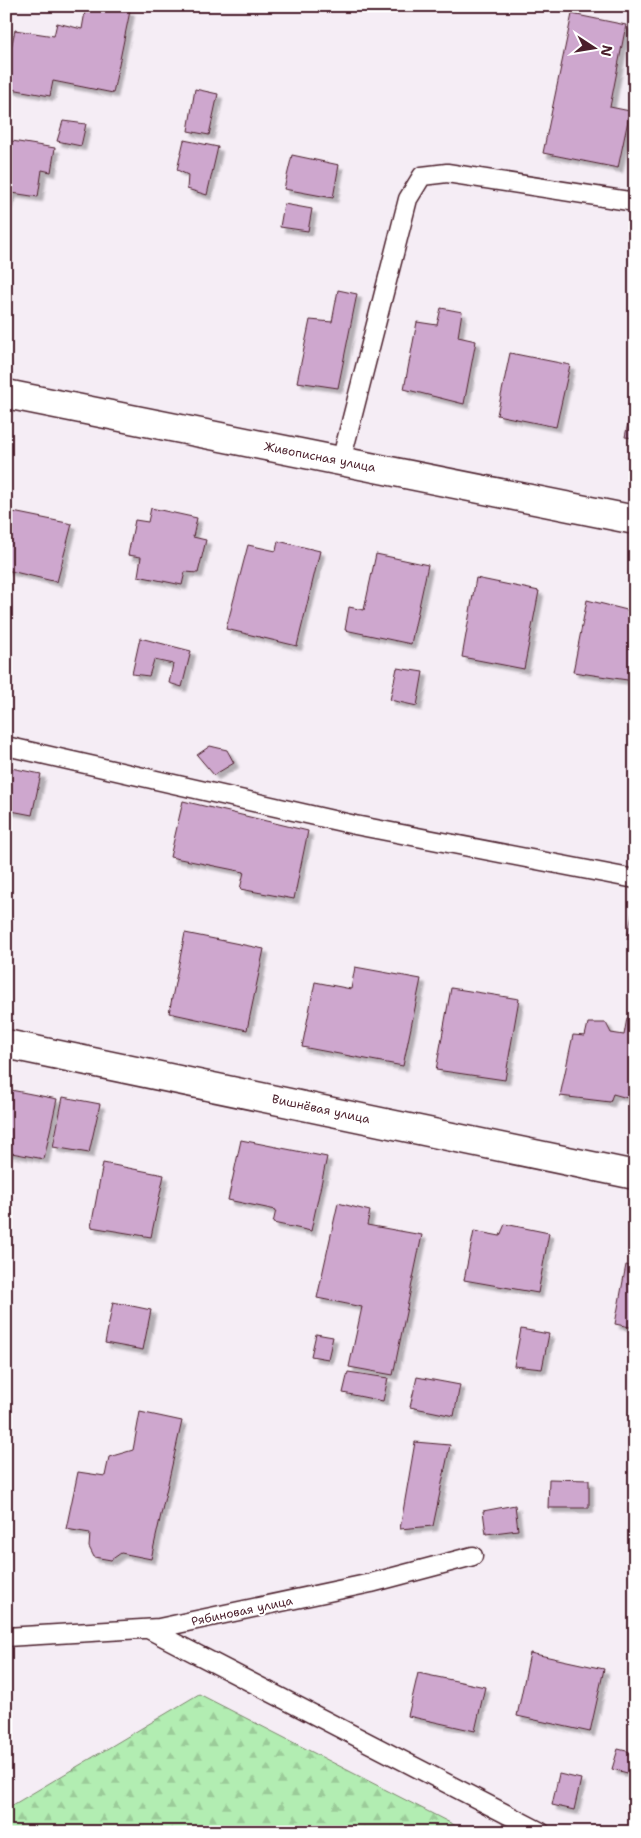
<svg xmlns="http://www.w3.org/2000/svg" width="641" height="1838" viewBox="0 0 641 1838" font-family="'Shantell Sans',sans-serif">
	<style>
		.forest { fill: url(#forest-firs); stroke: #7e866e }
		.building { fill: #cea7ce; stroke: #4a1f2b; filter: url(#shadow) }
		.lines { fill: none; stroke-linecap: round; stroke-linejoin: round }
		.lane-casing { stroke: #4a1f2b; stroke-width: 21 }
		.street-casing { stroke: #4a1f2b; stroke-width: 31 }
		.lane { stroke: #fff; stroke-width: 18 }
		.street { stroke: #fff; stroke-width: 28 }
		.labels { text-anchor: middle; stroke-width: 4; stroke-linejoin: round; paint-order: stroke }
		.street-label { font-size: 12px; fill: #4a1f2b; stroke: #fff }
	</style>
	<defs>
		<pattern id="forest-firs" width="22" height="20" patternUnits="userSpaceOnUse" patternTransform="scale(1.25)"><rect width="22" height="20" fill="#b2edb2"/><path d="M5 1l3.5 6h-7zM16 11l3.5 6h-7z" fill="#9bcb99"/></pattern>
		<filter id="shadow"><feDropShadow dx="4.5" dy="4.5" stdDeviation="1" flood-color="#0004"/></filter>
	</defs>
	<rect width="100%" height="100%" fill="#f5edf5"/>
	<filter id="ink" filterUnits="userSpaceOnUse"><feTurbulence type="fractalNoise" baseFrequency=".02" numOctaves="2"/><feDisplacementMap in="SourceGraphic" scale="10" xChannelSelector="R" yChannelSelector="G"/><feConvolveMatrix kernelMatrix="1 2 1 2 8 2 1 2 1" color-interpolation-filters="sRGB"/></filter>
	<g filter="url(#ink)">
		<!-- forest -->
		<path class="forest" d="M199,1694L468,1832H6V1809Z"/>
		<!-- building -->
		<path class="building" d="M86,6H106L130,11L113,93L53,81L50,96L6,88V71L15,30L54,36L57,23L82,29Z
			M572,14L626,25L610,107L630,111L618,168L543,153Z
			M195,89L218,94L209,135L188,131Z
			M63,121L86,124L81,146L57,141Z
			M6,140L55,148L51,172L42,170L38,197L12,193L6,206Z
			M184,140L218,147L207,195L187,189L188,175L177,170Z
			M292,155L339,165L333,198L284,189Z
			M284,204L312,209L308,231L280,227Z
			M338,290L357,294L338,388L297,382L310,320L332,322Z
			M441,308L462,312L458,337L476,341L464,404L404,389L417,322L437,325Z
			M510,353L570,365L556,427L497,415Z
			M635,391V438L625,437Z
			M151,508L197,518L193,537L206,540L198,573L185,572L182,585L138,576L141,557L128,555L135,520L148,522Z
			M13,512L72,524L57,582L6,570V539Z
			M278,541L320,551L297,646L226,629L248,545L276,551Z
			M376,554L428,565L411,644L345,630L349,607L364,610Z
			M476,578L539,591L524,669L462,657Z
			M587,600L635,612L634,681L573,672Z
			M140,638L191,651L182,687L169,683L173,664L154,660L149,676L132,674Z
			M397,668L423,672L417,706L390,700Z
			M210,746L227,750L234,763L214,775L197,755Z
			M11,768L41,774L32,815L6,810V790Z
			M183,801L308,831L294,899L240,889L244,872L170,857Z
			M634,905H635V940L627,939Z
			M185,933L264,949L247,1030L169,1013Z
			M355,967L421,979L403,1066L302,1047L315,982L351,989Z
			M451,988L519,999L505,1080L436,1070Z
			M627,1018L635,1019V1081L631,1099L613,1094L610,1102L560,1096L573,1035L585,1036L588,1023H606L611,1033L624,1035Z
			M11,1090L57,1099L44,1159L6,1152V1112Z
			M63,1097L100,1104L89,1153L53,1147Z
			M241,1140L327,1157L311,1231L273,1223L276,1210L228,1200Z
			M103,1163L164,1175L151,1237L91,1227Z
			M338,1203L370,1211L367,1225L422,1235L393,1375L349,1367L362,1307L317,1298Z
			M505,1224L549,1233L538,1293L464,1280L474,1231L500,1236Z
			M626,1265L635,1267V1328L615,1324Z
			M113,1302L151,1310L143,1350L105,1343Z
			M521,1329L549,1334L542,1369L514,1366Z
			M316,1334L333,1337L328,1359L311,1356Z
			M348,1372L388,1378L383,1401L343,1393Z
			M417,1377L460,1385L454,1416L410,1407Z
			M140,1412L182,1421L151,1559L121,1553L111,1560L94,1557L89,1547L90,1533L66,1529L78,1472L105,1476L109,1457L133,1450Z
			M635,1427V1452L630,1451Z
			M415,1442L450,1445L433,1526L400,1529Z
			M549,1479L589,1480V1508H548Z
			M515,1505L518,1530L486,1534L483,1511Z
			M530,1653L604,1669L590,1732L517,1716Z
			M418,1673L485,1687L475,1731L408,1716Z
			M618,1749L635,1753V1775L612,1769Z
			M559,1774L581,1779L574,1810L552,1805Z"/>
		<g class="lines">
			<defs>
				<path id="lane" d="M341,461L408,199L422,176L447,173L635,202
					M6,746L355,825L635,879
					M148,1629L541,1832
					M6,1637L159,1628L371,1583L473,1556"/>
				<path id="street" d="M6,394L635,520
					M6,1044L635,1175"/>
			</defs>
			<!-- lane casing -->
			<use href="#lane" class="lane-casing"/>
			<!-- street casing -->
			<use href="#street" class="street-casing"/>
			<!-- lane -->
			<use href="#lane" class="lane"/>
			<!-- street -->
			<use href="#street" class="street"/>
		</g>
	</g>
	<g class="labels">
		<!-- street labels -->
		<g class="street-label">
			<text transform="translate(320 457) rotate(11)" y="4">Живописная улица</text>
			<text transform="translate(321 1109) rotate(12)" y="4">Вишнёвая улица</text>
			<text transform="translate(242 1611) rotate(-12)" y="4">Рябиновая улица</text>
		</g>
	</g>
	<!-- margin -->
	<rect width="641" height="1838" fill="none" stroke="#fff" stroke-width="25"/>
	<rect x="12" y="12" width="616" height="1813" fill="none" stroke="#4a1f2b" stroke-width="2" filter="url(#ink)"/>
	<!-- north arrow -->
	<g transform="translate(594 48) rotate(102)" stroke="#ffffff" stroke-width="4" paint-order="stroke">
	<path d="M0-4L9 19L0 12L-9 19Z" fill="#4a1f2b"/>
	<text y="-8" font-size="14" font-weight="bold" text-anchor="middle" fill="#4a1f2b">N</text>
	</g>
</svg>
